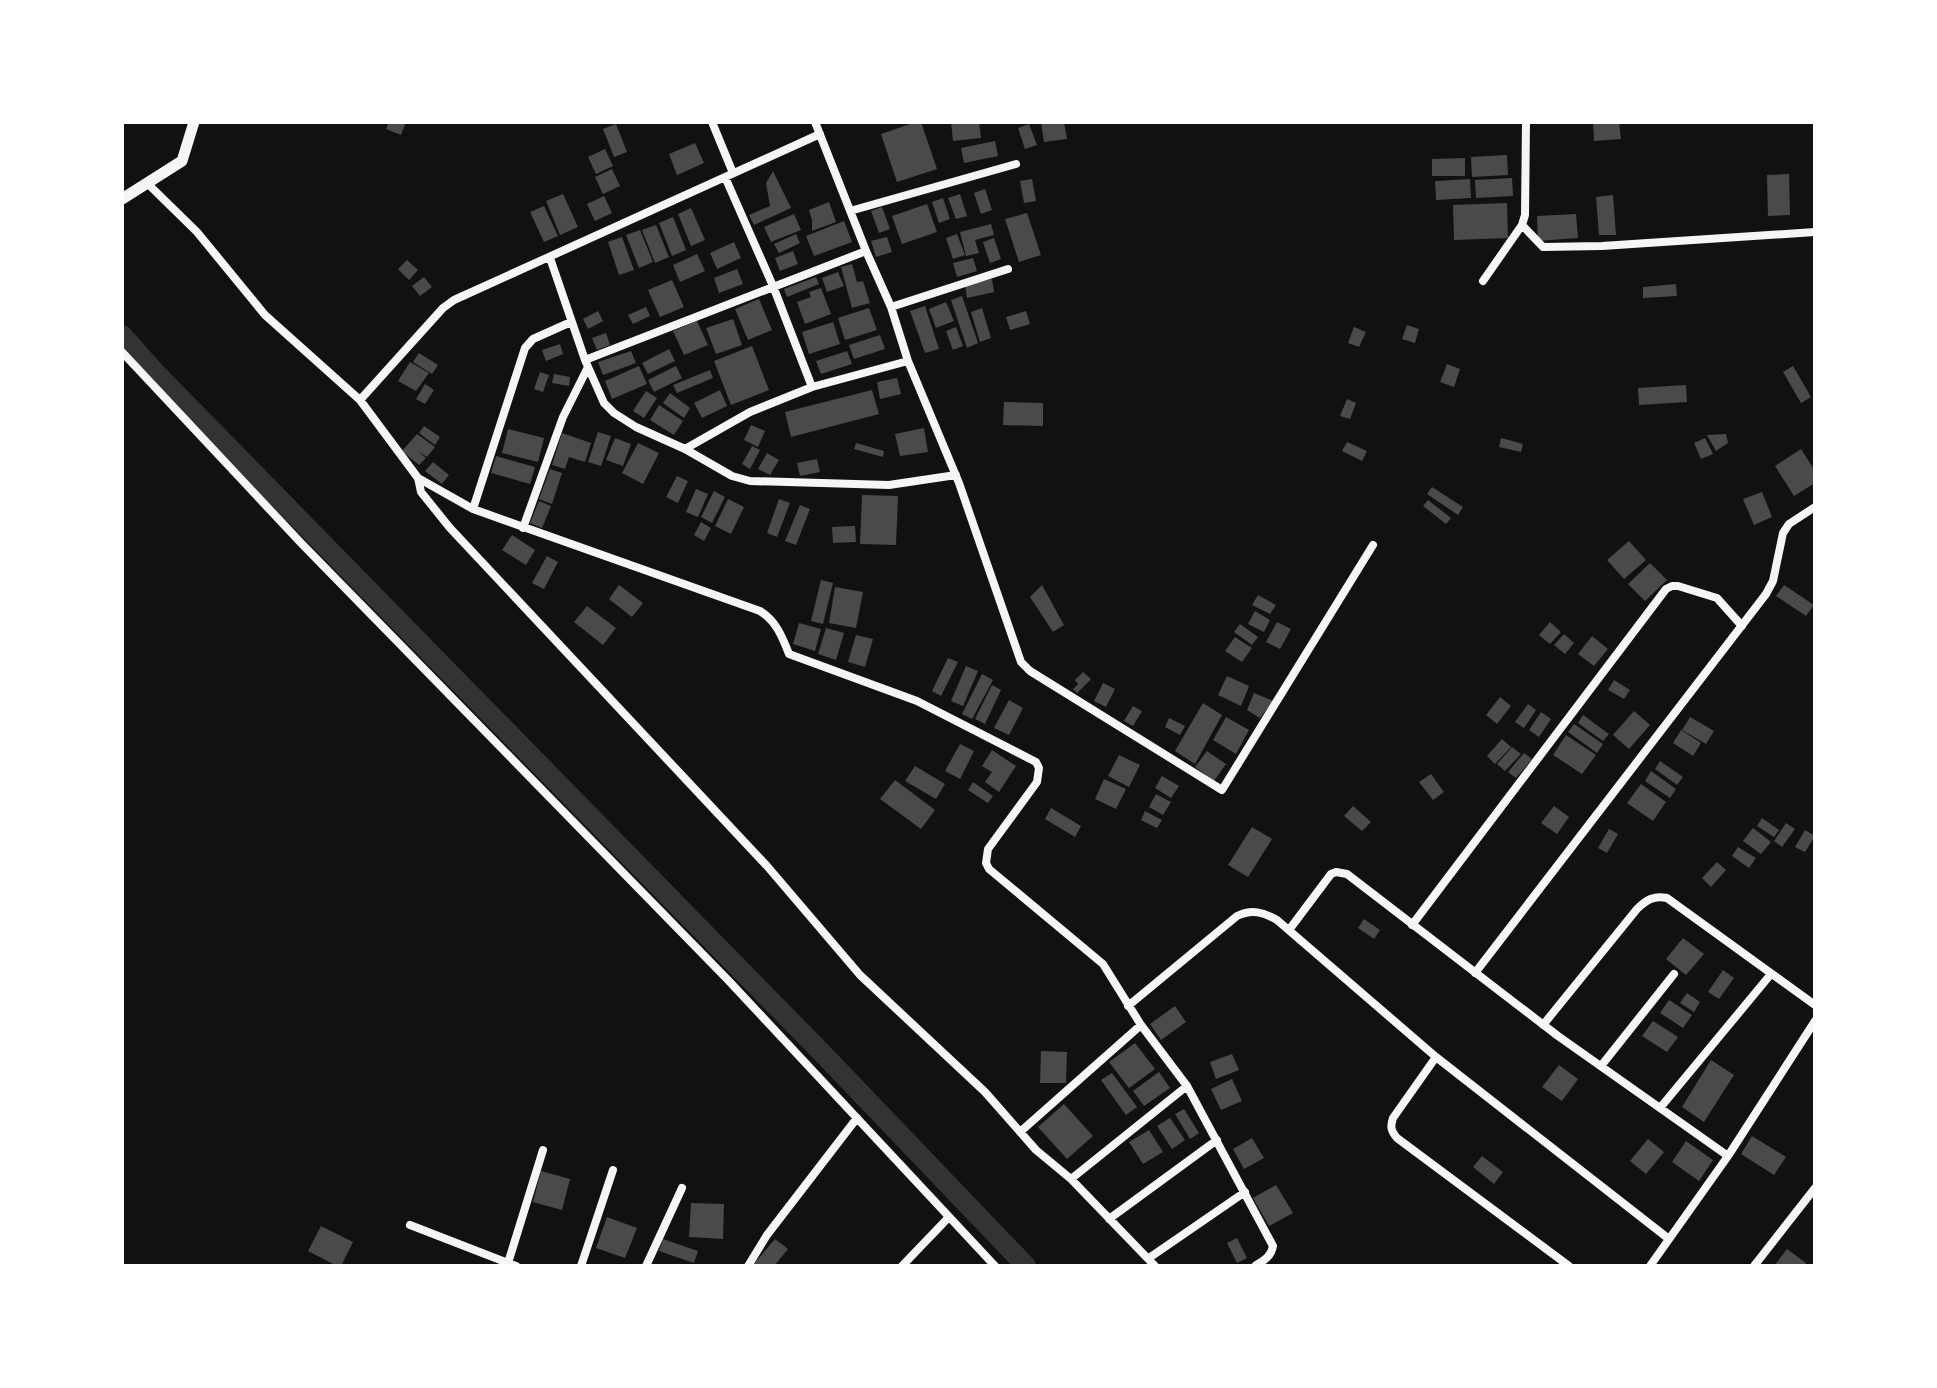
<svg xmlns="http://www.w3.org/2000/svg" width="1937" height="1388" viewBox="0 0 1937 1388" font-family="'Exo 2',sans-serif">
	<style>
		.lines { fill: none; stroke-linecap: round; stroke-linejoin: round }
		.canal { stroke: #333; stroke-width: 20 }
		.building { fill: #4a4a4a }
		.minor { stroke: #f5f5f5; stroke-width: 8 }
		.tertiary { stroke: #f5f5f5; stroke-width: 11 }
	</style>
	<rect width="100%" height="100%" fill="#111"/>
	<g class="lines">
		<!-- canal -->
		<path class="canal" d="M122,335L154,371L826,1057L1026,1266"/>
	</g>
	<!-- building -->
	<path class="building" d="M389,122H406L401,135L386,129Z
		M916,122H921L937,169L897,182L881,134Z
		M951,122H979L981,138L953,141Z
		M1041,122H1064L1067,139L1044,142Z
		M1593,122H1619L1621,139L1594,141Z
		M616,124L627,152L614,157L603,129Z
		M1029,124L1037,145L1025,149L1018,128Z
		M995,141L998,156L964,163L961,148Z
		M695,143L704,163L677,175L669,154Z
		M605,149L613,166L596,174L588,157Z
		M1507,155L1508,175L1472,177L1471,157Z
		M1465,158V176H1432V159Z
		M612,169L620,186L603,194L595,177Z
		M773,171L791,208L754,225L749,215L770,206L766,183Z
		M1789,174L1790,215L1768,216L1767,175Z
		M1512,178L1513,196L1476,198L1475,180Z
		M1032,179L1036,201L1024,203L1020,181Z
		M1470,179L1471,198L1436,200L1435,181Z
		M985,189L992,210L981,214L974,193Z
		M563,194L578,227L560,235L546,201Z
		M960,194L967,216L956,219L948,198Z
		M1613,195L1616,235H1599L1596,197Z
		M604,196L612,213L595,221L587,204Z
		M943,198L950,219L939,223L932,202Z
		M829,202L836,222L812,231V220L809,210Z
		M1507,203L1508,238L1454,240L1453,205Z
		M927,204L937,232L902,244L892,216Z
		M544,206L558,236L544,242L530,212Z
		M882,207L890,229L879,233L871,211Z
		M691,208L705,240L691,246L678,214Z
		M1027,213L1041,255L1019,262L1005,219Z
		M794,214L801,230L771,242L764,227Z
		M1576,214L1578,238L1538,241L1537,216Z
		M673,217L686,250L672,256L659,223Z
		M844,221L852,242L814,256L806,236Z
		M991,224L994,235L975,240L979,253L966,256L960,232Z
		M656,225L669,257L655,263L642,230Z
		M640,230L653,262L639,268L626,235Z
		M796,234L800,243L779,253L774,244Z
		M957,234L965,255L953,259L946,238Z
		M622,237L634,270L619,275L608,242Z
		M887,237L892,252L876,257L871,241Z
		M994,238L1001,259L990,263L983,242Z
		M734,242L741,258L717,269L710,253Z
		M793,251L798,264L780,271L775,258Z
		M697,254L705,271L680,282L673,265Z
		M973,258L977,271L957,277L953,263Z
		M407,260L418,270L409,280L398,269Z
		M852,264L857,282L863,281L870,303L852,308L841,267Z
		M737,269L743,284L719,293L714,278Z
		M838,272L844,286L827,292L822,278Z
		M424,277L432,287L420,296L412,286Z
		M816,277L819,284L787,297L784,289Z
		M992,279L994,292L967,298L965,285Z
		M672,280L684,307L660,317L648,290Z
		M1676,284L1677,296L1643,298V287Z
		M821,288L831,314L805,324L797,302L811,297L809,292Z
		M962,296L978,343L967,348L951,300Z
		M759,299L772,330L748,340L735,309Z
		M946,302L954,321L936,328L929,309Z
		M925,306L939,349L925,353L910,311Z
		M646,307L650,316L633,324L628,315Z
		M869,308L877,330L845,340L838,318Z
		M982,308L991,338L980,342L971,312Z
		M598,311L603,321L588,329L583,319Z
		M1026,311L1030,324L1010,330L1006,317Z
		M733,319L742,345L716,354L706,328Z
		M697,321L708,345L684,355L673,331Z
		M833,322L840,344L809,354L802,332Z
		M1407,325L1419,329L1415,343L1402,339Z
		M956,327L963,346L953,350L946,331Z
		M1354,327L1366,332L1359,347L1348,343Z
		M606,333L610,345L597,350L592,338Z
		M880,335L885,349L854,359L849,345Z
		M560,344L563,354L546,361L542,350Z
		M752,346L769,390L731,405L714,361Z
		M669,349L675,361L648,374L642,363Z
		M631,351L636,363L603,375L598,362Z
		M847,351L852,364L821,374L816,361Z
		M419,353L438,365L432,374L413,362Z
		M410,362L429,373L416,391L398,381Z
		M1447,364L1460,369L1454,387L1440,382Z
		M639,366L647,384L612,399L605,381Z
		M676,366L682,378L654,392L648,380Z
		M1793,366L1811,397L1801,403L1783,372Z
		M710,370L713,378L677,393L673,385Z
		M540,372L549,375L543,392L534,389Z
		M554,374L570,377L569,386L552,383Z
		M897,378L901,394L880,399L877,382Z
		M425,384L434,390L425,404L416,399Z
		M1686,385L1687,402L1639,405L1638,388Z
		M720,390L727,406L702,418L694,403Z
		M872,390L879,414L791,437L785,412Z
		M646,391L657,398L644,418L633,411Z
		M670,393L690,408L684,418L663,403Z
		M1347,399L1356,403L1350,419L1340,416Z
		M1004,402L1043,403V426L1003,425Z
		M659,405L683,421L674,435L650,420Z
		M751,425L765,431L758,447L744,440Z
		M424,426L440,437L435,445L419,433Z
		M924,428L928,452L900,456L895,434Z
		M508,429L544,438L538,462L502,453Z
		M598,432L611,436L601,466L588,462Z
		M562,433L591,443L585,462L569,457L565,469L552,465Z
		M417,434L435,447L427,457L418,451L426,458L419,465L402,451Z
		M1726,434L1728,443L1716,451L1707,435Z
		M615,438L631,444L623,466L606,460Z
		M1501,438L1523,444L1521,452L1499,447Z
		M1705,438L1713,454L1701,459L1694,443Z
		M1347,442L1367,451L1362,461L1342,451Z
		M638,443L659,453L643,484L622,473Z
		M856,443L884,451L883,457L854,449Z
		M752,446L760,450L750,469L742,464Z
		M1801,449L1815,471V483L1794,496L1775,466Z
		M767,453L779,460L770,475L758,469Z
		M496,456L535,467L530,484L491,473Z
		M817,459L820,472L800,476L797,463Z
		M433,462L449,475L442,484L425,471Z
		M550,469L562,473L552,504L539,499Z
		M677,476L688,481L678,503L666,497Z
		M1432,487L1463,507L1458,515L1427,494Z
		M696,489L708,494L698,517L686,512Z
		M714,491L725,497L712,523L701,517Z
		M1762,492L1772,517L1754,525L1743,499Z
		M862,495L898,496L896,545L860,544Z
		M728,499L744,507L731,534L715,526Z
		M779,499L790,503L777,537L767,533Z
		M1428,500L1451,518L1446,524L1423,506Z
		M539,501L551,506L542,528L530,523Z
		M800,505L810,509L796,545L785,541Z
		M701,522L711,528L704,541L694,535Z
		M855,526L856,542L833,543L832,527Z
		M512,535L535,550L526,565L502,550Z
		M1629,541L1646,560L1624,579L1607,560Z
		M547,556L558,562L544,589L532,583Z
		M1650,563L1667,580L1645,601L1628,584Z
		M821,580L833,583L823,624L811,621Z
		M619,585L643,603L632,617L609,599Z
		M1042,585L1064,625L1053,632L1030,597Z
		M1784,585L1814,605L1806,616L1776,596Z
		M835,587L863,592L856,628L829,623Z
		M1258,595L1276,605L1270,614L1252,605Z
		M587,606L616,628L603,645L574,622Z
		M1255,611L1270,620L1264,632L1248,624Z
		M1277,622L1291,629L1280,649L1266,642Z
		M1550,622L1561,632L1550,644L1539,635Z
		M799,623L821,629L815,651L793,644Z
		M1240,624L1258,637L1252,645L1234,632Z
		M826,628L844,633L836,660L818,654Z
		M1564,634L1574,643L1565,654L1554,645Z
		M856,635L873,639L865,667L848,662Z
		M1592,636L1608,649L1594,666L1578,654Z
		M1235,637L1252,648L1242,662L1225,651Z
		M948,658L958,662L941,696L932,691Z
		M966,666L978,671L963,706L951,701Z
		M1083,672L1091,679L1077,693L1073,689L1078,684L1075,680Z
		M982,674L993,680L972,719L962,714Z
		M1227,676L1249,686L1241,706L1218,695Z
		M1614,680L1630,690L1624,699L1608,690Z
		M1103,683L1115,689L1106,707L1094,701Z
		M992,685L1001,690L985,724L975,719Z
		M1254,693L1273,701L1260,718L1247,710Z
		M1500,697L1511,706L1497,724L1486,715Z
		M1009,700L1023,708L1009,735L994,728Z
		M1203,703L1222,715L1195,764L1175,751Z
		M1528,704L1536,710L1524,728L1515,722Z
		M1133,706L1142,711L1133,726L1124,721Z
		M1634,711L1650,725L1629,749L1613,735Z
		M1541,712L1551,719L1539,737L1529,730Z
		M1583,715L1609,734L1603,741L1578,723Z
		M1226,717L1249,730L1236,754L1213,740Z
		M1690,717L1714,731L1706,744L1682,730Z
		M1169,718L1185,726L1180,735L1165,727Z
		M1574,724L1603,744L1597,753L1568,732Z
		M1681,730L1701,743L1693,756L1673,743Z
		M1566,735L1596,755L1582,774L1553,755Z
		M1502,739L1511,747L1495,764L1487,756Z
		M960,744L974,751L960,779L945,771Z
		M1512,747L1521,754L1505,771L1497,764Z
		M992,750L1016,766L999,792L985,782L992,772L982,766Z
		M1207,751L1226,764L1214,781L1195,767Z
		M1524,753L1532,759L1516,778L1508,772Z
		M1119,755L1140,765L1129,787L1108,776Z
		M1660,761L1683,777L1677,785L1655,769Z
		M915,766L945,784L936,799L905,781Z
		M1651,771L1676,789L1670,798L1645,781Z
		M1431,774L1444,792L1433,800L1419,782Z
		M1162,776L1179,786L1171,798L1155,788Z
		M1104,779L1126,789L1116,809L1095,799Z
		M895,780L935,810L921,829L880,799Z
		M973,782L993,796L988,803L968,790Z
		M1641,784L1666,802L1653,821L1627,803Z
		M1156,794L1171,802L1163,815L1149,807Z
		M1353,806L1371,822L1362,831L1344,816Z
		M1554,806L1569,817L1557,834L1541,823Z
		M1051,808L1081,826L1075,837L1045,819Z
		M1145,811L1162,820L1157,828L1141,820Z
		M1762,818L1779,830L1774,837L1757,826Z
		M1786,823L1795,829L1782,847L1774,841Z
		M1252,827L1272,839L1248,877L1228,865Z
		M1753,828L1771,842L1761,854L1743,841Z
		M1609,829L1618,834L1607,853L1598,848Z
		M1805,830L1815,836L1805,852L1795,847Z
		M1738,847L1756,858L1749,868L1732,856Z
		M1717,862L1726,870L1711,887L1702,878Z
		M1364,919L1380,930L1374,939L1358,928Z
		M1683,938L1704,954L1686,975L1666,959Z
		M1723,970L1734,978L1719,999L1708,992Z
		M1687,993L1700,1002L1694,1012L1680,1003Z
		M1669,1000L1692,1015L1683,1028L1660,1013Z
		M1175,1006L1186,1022L1161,1040L1150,1024Z
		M1653,1021L1678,1037L1667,1052L1642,1036Z
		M1135,1043L1155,1069L1129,1088L1109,1062Z
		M1041,1051L1067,1052L1066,1083H1040Z
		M1232,1054L1239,1070L1216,1079L1210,1062Z
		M1711,1060L1734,1075L1704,1122L1682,1107Z
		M1559,1065L1578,1079L1562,1101L1542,1087Z
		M1159,1072L1170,1088L1144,1106L1133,1091Z
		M1112,1073L1137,1107L1126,1115L1101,1080Z
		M1232,1079L1242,1101L1221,1110L1211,1089Z
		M1064,1104L1093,1136L1067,1159L1038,1127Z
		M1184,1109L1199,1133L1190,1139L1175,1114Z
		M1170,1118L1185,1140L1172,1149L1157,1126Z
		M1149,1130L1163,1152L1143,1164L1129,1142Z
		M1752,1136L1786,1157L1774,1175L1741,1154Z
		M1252,1138L1264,1158L1244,1169L1233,1149Z
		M1648,1139L1664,1152L1646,1174L1630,1161Z
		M1686,1141L1713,1160L1699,1181L1672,1162Z
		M1482,1156L1503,1172L1494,1184L1473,1167Z
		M541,1171L570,1179L562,1210L533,1202Z
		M1276,1185L1293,1213L1269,1226L1253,1198Z
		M691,1203L724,1204L723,1239L689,1237Z
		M607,1217L637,1228L625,1258L596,1248Z
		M321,1226L353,1242L341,1266H337L308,1251Z
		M1237,1238L1247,1258L1237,1263L1227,1243Z
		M663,1239L698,1251L694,1263L659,1251Z
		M775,1239L788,1249L774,1266H752Z
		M1787,1249L1806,1263L1804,1266H1774Z"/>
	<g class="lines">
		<!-- minor -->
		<path class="minor" d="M712,122L733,173
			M815,122L866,251L891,307L908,361L959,483L1021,662L1030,671L1222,790L1373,545
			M725,177L773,286L812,387
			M147,183L197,232L265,315L360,400L418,478L473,509L760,611C776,621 782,636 789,654L917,701L1036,762L1039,768L1037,782L988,849L986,863L989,869L1103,964L1141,1025L1187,1086L1273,1246C1271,1257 1264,1260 1255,1266
			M850,211L1016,164
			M1522,225L1543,247L1602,246L1815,232
			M550,258L585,360L604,403L614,413L636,427L685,449L732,476L750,481L889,485L956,475
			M1483,281L1522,225L1525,215L1526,122
			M891,307L1008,269
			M122,352L301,543L728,980L995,1266
			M585,360L866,251
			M360,400L443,308L454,300L820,134
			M685,449L750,412L812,387L908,361
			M418,478L421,492L450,528L767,866L860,975L985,1092L1036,1150L1071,1179L1155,1266
			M473,509L525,348L533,339L571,322
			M523,528L563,417L588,367
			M1412,925L1666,589L1672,586H1678L1717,598L1742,626
			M1289,930L1331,874L1336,872L1347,874L1558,1036L1728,1156
			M1475,973L1766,594L1773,581L1783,533L1789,524L1815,507
			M1128,1006L1237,916C1252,909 1263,912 1277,920L1436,1057L1669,1239
			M1543,1025L1637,909C1646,900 1654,895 1667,898L1815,1005
			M1436,1057L1393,1118C1390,1127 1391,1131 1397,1138L1569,1266
			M1601,1066L1674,974
			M1660,1108L1771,974
			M1020,1132L1141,1025
			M1071,1179L1187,1086
			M1109,1219L1217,1140
			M410,1225L516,1266
			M1149,1258L1245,1192
			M508,1263L543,1150
			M581,1266L613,1170
			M646,1266L682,1188
			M748,1266L767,1235L857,1118
			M902,1266L949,1217
			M1650,1266L1728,1156L1815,1021
			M1754,1266L1815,1188"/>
		<!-- tertiary -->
		<path class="tertiary" d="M122,199L182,161L194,122"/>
	</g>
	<!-- border -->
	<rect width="1937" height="1388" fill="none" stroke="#ffffff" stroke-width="248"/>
</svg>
